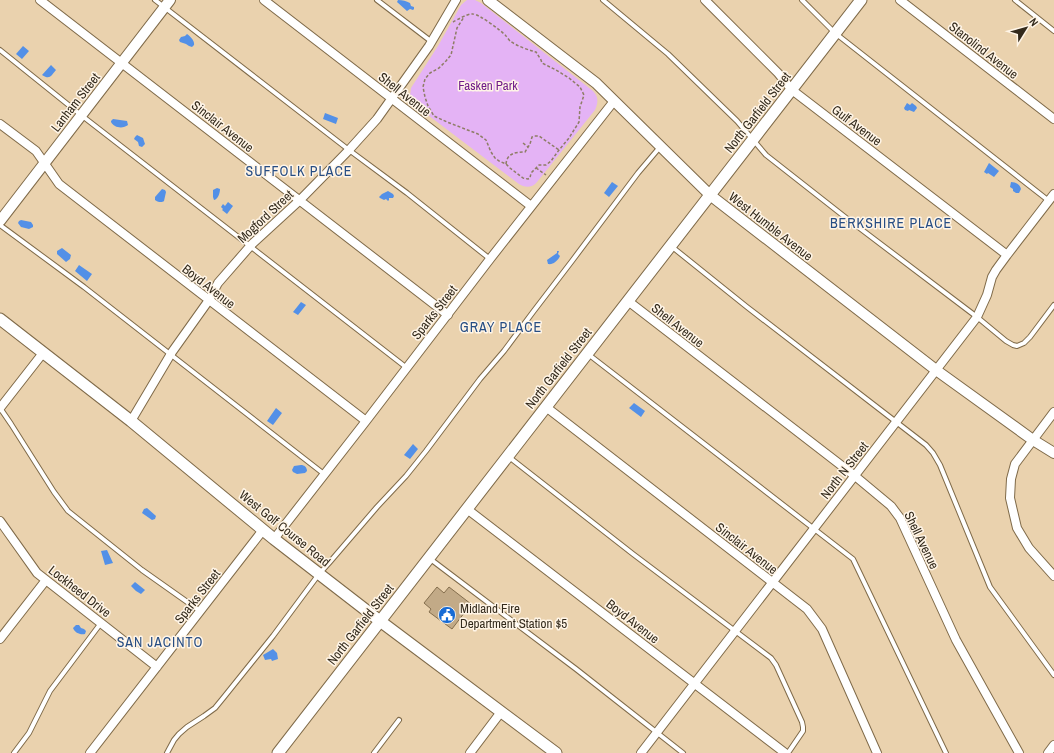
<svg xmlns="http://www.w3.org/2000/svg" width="1054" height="753" viewBox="0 0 1054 753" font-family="'Archivo Narrow',sans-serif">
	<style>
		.green { fill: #e4b3f5 }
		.water { fill: #5390e7 }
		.building { fill: #c2aa87; stroke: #846e4d }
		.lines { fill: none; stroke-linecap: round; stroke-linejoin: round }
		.service-casing { stroke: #7f6a49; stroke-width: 6 }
		.minor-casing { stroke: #7f6a49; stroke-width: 10 }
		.tertiary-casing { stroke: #7f6a49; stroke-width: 12 }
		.secondary-casing { stroke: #7f6a49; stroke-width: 13 }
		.path { stroke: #8e7d65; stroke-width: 1.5; stroke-dasharray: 3 2; stroke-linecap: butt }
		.service { stroke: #fff; stroke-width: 4 }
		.minor { stroke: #fff; stroke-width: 8 }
		.tertiary { stroke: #fff; stroke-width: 10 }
		.secondary { stroke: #fff; stroke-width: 11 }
		.labels { text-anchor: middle; stroke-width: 3; stroke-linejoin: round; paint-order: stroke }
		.street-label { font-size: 13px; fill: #332a1c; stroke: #fff5e7 }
		.park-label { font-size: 13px; fill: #711c89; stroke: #fff5e7 }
		.poi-label { font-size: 13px; fill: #332a1c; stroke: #fff5e7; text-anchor: start }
		.neighbourhood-label { font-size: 14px; letter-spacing: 1px; fill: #274d83; stroke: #fff5e7 }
	</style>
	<rect width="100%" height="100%" fill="#ead2ae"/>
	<!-- green -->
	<path class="green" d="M467,0H475L481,3L593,91C599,97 598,103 595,110L537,182C532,188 525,188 519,184L416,106L411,100L410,96L411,88L438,46L461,5Z"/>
	<!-- water -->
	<path class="water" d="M398,0C403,0 406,1 410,3L411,6L414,7V9L413,10L410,9L407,11L397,2Z
		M187,34C190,36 195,41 194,45L192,47L189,46L186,44L180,42L179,40L181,37L185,36Z
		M23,46L29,51L22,59L16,54Z
		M51,65L56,70C51,76 50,80 42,75Z
		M907,103L910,105L912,103L916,106L917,108L914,112L909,110L908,111L905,110L904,108Z
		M325,113L338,118L336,124L323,119Z
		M113,119L127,121L128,125C123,129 114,128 111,122V121Z
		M137,135L143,138L145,144L142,147L139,146L138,142L134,139L135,137Z
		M989,163L999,171L994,177L988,173L987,174L984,172Z
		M612,182L618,186L609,197L604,193Z
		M1011,182C1015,182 1020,184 1021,189L1019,193H1016L1013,191V189L1010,187Z
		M217,188L220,189C220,193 218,199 214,200L213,197V190Z
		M162,189L165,190L166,192L164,201C162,203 157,202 155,200V197Z
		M388,191L393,194L394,196L393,198H389V200L388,201L386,199L384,200L380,198L379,197L382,194Z
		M228,202L233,206L227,214L222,210L223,209L221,207L223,204L225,206Z
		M21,220L31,222L33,225V227L29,229L21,227L18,223L19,221Z
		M62,248L71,255L70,259L66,262L57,254V251Z
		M557,251H559L558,254L560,256L559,258C557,261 553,265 548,264L547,260L557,253Z
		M79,265L92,274L87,281L75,271Z
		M301,302L306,305L298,315L293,312Z
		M634,403L645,411L641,417L629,408Z
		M276,408L282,413L273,425L267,421Z
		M413,444L418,449L410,459L404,455Z
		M301,465C304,465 307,467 307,471L305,473L297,474L293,472L292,470L294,466Z
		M147,508L156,516L155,519L152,520L142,513L144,509Z
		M107,550L113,563L105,565L101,551Z
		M135,582L145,590L141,594L136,591L131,586Z
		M76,625H79L81,628L84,629L86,631L85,634C80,635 75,633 73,628Z
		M273,649L277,653L278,659L272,661L271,659L265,660L263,655Z"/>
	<!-- building -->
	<path class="building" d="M437,587L444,593L449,587L471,604L452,629L429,612L431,609L424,603Z"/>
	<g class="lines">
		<defs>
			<path id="service" d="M155,0L349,150L407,193L490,259
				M377,0L432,42
				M603,0L668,54L737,121L766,155L845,217L977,317L1006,341L1013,345L1017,346L1024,343L1030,337L1054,305
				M802,0L835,33L1049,201
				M1015,0L1054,31
				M0,50L81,115L407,368
				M0,225L84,287L324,474
				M671,246L747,307L926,445L933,453L940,465L990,587L1054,675
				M588,354L853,559L946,753
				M0,408L11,424L54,492L68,511L142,570L200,611
				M509,457L633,554L771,658L776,665L802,722L803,727V731L788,753
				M429,558L576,669L683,753
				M14,753L29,733L50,691L101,623
				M167,753L174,740L179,734L187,727L204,716L215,708L224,697L273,636L319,574L329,563L377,507L406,476L426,451L480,379L504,351L533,312L572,261L638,173L660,147
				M374,753L399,720"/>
			<path id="minor" d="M40,0L448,315
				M264,0L531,206
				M705,0L778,73L792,90L1007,255
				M900,0L1054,119
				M0,124L36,151L59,184L366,421
				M628,301L855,476L891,506L900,518L956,640L1019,753
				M546,407L807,609L822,629L877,753
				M0,408L43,353
				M1054,412L1015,464L1011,479L1010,498L1017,528L1029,548L1054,576
				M131,421L172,352L209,300L218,283L252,244L300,200L349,150L377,119L429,46L456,0
				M467,509L785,753
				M0,521L37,573L157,667
				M274,539L366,421L490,259L614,101
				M0,639L46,580
				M90,753L263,530
				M470,753L501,712
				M641,753L977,317L987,295L992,277L996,270L1007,255L1054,194
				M1048,753L1054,745"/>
			<path id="tertiary" d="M488,0L596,83L710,195L936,370L1033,440L1054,453
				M0,221L170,0"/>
			<path id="secondary" d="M0,319L131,421L274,539L380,621L556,753
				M278,753L861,0"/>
		</defs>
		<!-- service casing -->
		<use href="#service" class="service-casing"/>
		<!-- minor casing -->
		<use href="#minor" class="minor-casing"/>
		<!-- tertiary casing -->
		<use href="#tertiary" class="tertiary-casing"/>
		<!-- secondary casing -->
		<use href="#secondary" class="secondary-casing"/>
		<!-- path -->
		<path class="path" d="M453,22C457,20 468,13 473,14C479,14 502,31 506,36C507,37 509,40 510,41C517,46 528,50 536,52L541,60L542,63L556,70L569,78L580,87L584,95L580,107L579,122L569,138L559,150L551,161L546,165H539L531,173L530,178L528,179L523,178L510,168L506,164L499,161L495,158L491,152L486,140L478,134L447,122L434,116L428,106L425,97L423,87L425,79L430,73L439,68L446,61L451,55L457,28L464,17
			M523,143L528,147
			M506,164C507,153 516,152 525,152L530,144L532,137L534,136H539L559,150
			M536,168L546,175"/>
		<!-- service -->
		<use href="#service" class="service"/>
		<!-- minor -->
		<use href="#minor" class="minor"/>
		<!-- tertiary -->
		<use href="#tertiary" class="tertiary"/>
		<!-- secondary -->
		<use href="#secondary" class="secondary"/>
	</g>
	<!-- icons -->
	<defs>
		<symbol id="civic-disc" viewBox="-11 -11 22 22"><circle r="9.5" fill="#176bd5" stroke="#fff5e7"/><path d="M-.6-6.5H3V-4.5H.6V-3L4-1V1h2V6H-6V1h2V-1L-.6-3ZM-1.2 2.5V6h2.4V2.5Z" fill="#fff"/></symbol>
	</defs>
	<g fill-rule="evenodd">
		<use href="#civic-disc" x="437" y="605" width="20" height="20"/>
	</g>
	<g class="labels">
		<!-- street labels -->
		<g class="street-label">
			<text transform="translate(984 50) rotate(38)" y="5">Stanolind Avenue</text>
			<text transform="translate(405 94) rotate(38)" y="5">Shell Avenue</text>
			<text transform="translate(75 102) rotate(-52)" y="5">Lanham Street</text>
			<text transform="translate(757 112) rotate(-52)" y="5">North Garfield Street</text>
			<text transform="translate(857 125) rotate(37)" y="5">Gulf Avenue</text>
			<text transform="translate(223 126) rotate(38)" y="5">Sinclair Avenue</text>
			<text transform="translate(265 216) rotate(-43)" y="5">Mogford Street</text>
			<text transform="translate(771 226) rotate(38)" y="5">West Humble Avenue</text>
			<text transform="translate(209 286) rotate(38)" y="5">Boyd Avenue</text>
			<text transform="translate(434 312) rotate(-52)" y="5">Sparks Street</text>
			<text transform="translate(678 325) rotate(38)" y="5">Shell Avenue</text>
			<text transform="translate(558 368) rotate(-52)" y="5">North Garfield Street</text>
			<text transform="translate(844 470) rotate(-52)" y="5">North N Street</text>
			<text transform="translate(285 528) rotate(39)" y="5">West Golf Course Road</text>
			<text transform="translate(922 540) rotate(64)" y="5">Shell Avenue</text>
			<text transform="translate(747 548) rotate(38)" y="5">Sinclair Avenue</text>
			<text transform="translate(80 591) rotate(38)" y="5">Lockheed Drive</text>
			<text transform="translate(197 596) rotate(-52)" y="5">Sparks Street</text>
			<text transform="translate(633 621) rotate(38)" y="5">Boyd Avenue</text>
			<text transform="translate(360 624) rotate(-52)" y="5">North Garfield Street</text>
		</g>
		<!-- park labels -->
		<g class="park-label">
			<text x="488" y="90">Fasken Park</text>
		</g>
		<!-- poi labels -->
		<g class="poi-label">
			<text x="460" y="613">Midland Fire<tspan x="460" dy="15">Department Station $5</tspan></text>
		</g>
		<!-- neighbourhood labels -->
		<g class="neighbourhood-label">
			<text x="299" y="176">SUFFOLK PLACE</text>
			<text x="891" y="228">BERKSHIRE PLACE</text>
			<text x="501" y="332">GRAY PLACE</text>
			<text x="160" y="647">SAN JACINTO</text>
		</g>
	</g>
	<!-- north arrow -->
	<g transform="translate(1026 28) rotate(53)" stroke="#fff5e7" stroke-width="3" paint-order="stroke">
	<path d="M0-3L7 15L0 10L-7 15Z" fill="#332a1c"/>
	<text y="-6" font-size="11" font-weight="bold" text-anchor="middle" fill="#332a1c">N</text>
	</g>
</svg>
